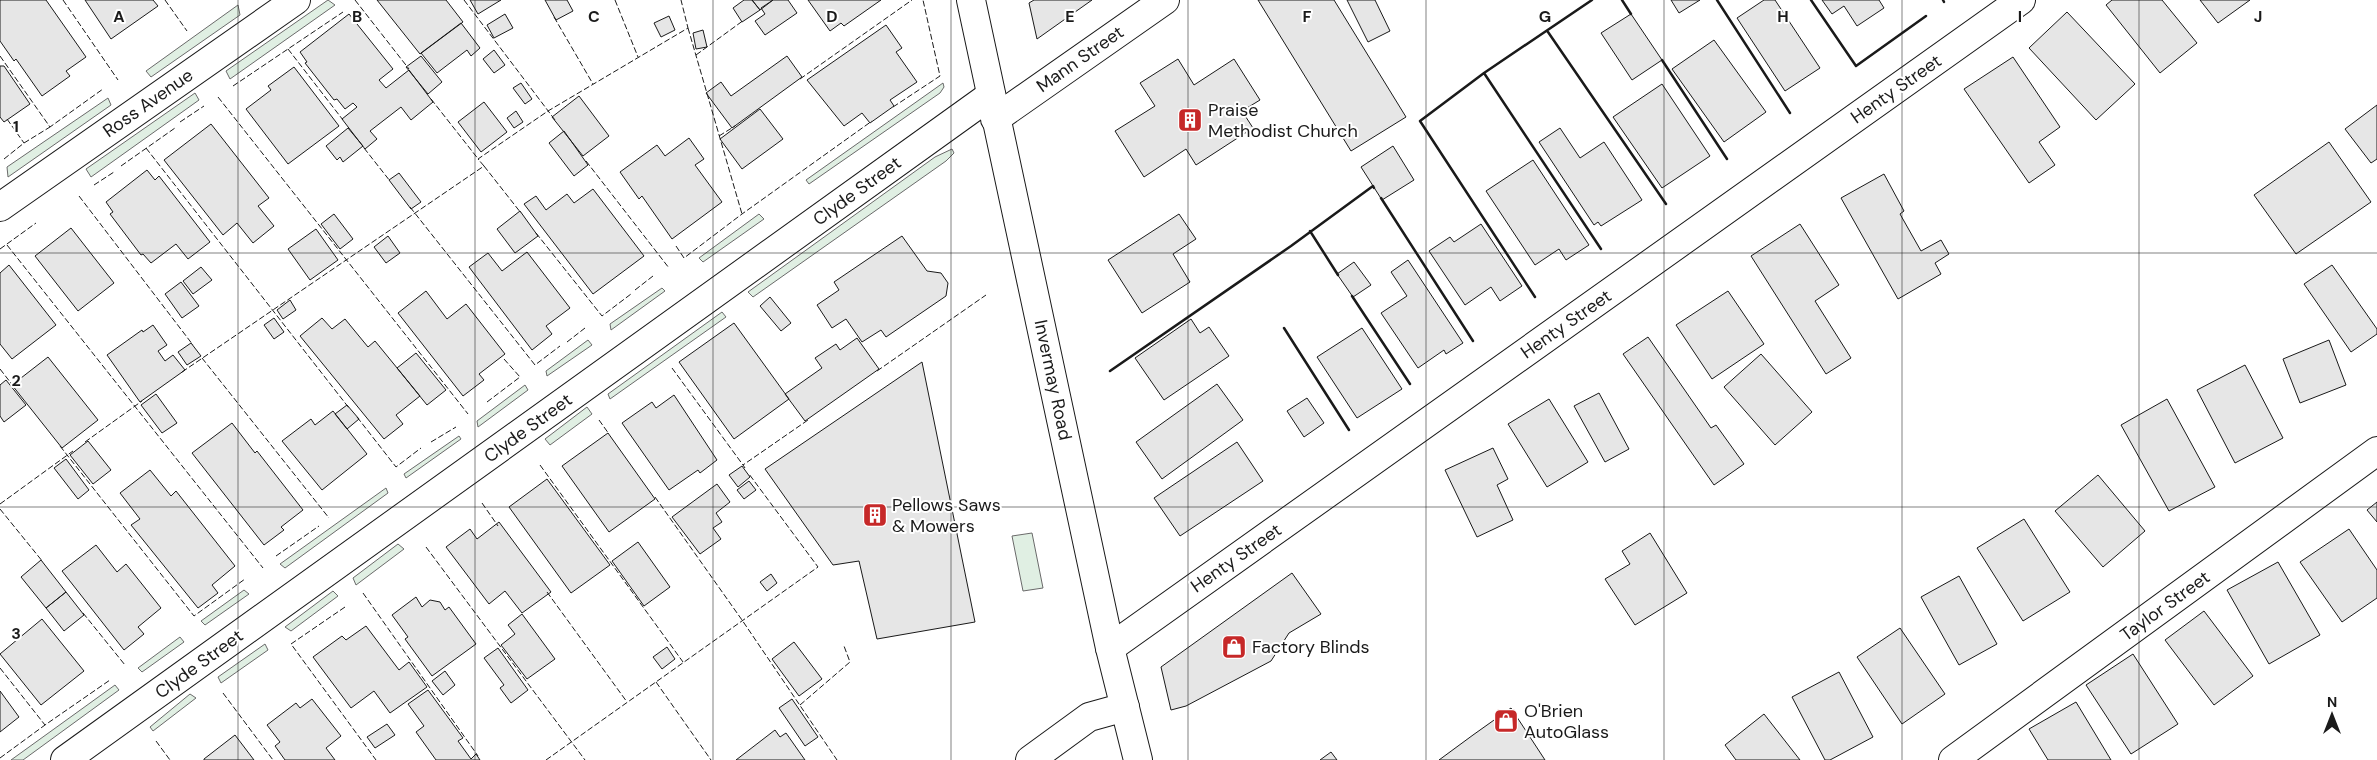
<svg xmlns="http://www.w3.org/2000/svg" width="2377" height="760" viewBox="0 0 2377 760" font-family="'DM Sans',sans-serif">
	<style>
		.green { fill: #e0efe3; stroke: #6a6a6a }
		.building { fill: #e6e6e6; stroke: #1a1a1a }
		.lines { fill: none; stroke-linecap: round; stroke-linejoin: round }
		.minor-casing { stroke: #1a1a1a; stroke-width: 30 }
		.secondary-casing { stroke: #1a1a1a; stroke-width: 30 }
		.minor { stroke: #fff; stroke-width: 28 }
		.secondary { stroke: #fff; stroke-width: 28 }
		.fence { stroke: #1a1a1a; stroke-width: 1; stroke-dasharray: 6 2.5; stroke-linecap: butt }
		.wall { stroke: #1a1a1a; stroke-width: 2.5 }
		.grid { fill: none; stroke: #1a1a1a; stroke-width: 1; stroke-opacity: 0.55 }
		.labels { text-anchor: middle; stroke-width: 4; stroke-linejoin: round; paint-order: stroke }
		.street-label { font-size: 18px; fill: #1a1a1a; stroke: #fff }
		.poi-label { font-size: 18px; fill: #1a1a1a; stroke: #fff; text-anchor: start }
		.grid-label { font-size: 16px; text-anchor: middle; font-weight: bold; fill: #1a1a1a; stroke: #fff; stroke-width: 4; stroke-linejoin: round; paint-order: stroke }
	</style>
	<rect width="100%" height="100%" fill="#fff"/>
	<!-- green -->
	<path class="green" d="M328,0L335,5L230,79L226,71Z
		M238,5L240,15L151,77L146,71Z
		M943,83L944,87L940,93L809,184L806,180Z
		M195,93L199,100L91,177L86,169Z
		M108,98L111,105L8,177L7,167Z
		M952,149L954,153L946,161L753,297L748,292L935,157Z
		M759,214L764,219L703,262L699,258Z
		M662,288L665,291L611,330L610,324Z
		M722,312L726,317L610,399L608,394Z
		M588,340L592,345L547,376L546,371Z
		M525,385L528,390L478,427L477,421Z
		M587,407L592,414L550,445L545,439Z
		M459,436L461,439L406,478L404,474Z
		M386,488L388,493L285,568L280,564Z
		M1032,533L1043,588L1023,591L1012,536Z
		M398,544L404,549L356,585L353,578Z
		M244,590L249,594L205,625L201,621Z
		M333,591L338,596L291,631L285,627Z
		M180,637L184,642L142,672L138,668Z
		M265,644L268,650L221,683L218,677Z
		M115,685L119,690L23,760H11Z
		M190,694L196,698L153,731L150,727Z"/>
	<!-- building -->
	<path class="building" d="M0,0H46L86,57L66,71L70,76L42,96L16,59L14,61L0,41Z
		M85,0H153L158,6L111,39Z
		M377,0H446L463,22L420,54Z
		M470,0H501L478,14Z
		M545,0H567L573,11L556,20Z
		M744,0H752L760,10L742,22L733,8Z
		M752,0H773L760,10Z
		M773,0H788L797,13L765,35L755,21L765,14L761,8Z
		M808,0H881L844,26L841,23L830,31Z
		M1034,0H1092L1037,39L1029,3Z
		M1258,0H1334L1406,117L1351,151Z
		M1347,0H1375L1390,31L1368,42Z
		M1671,0H1700L1679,13Z
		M1764,0H1775L1820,68L1785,91L1737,18Z
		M1822,0H1879L1884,8L1857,26L1844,6L1832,14Z
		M2112,0H2162L2197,43L2160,73L2106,5Z
		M2200,0H2250L2218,23Z
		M2067,12L2135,84L2096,120L2029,48Z
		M349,14L393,69L379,80L386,88L409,70L433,102L411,120L401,107L370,131L377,139L365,149L342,119L357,107L353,103L345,109L337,99L334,100L305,63L307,62L300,52Z
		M505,14L513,28L494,38L487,25Z
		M1631,14L1662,60L1632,80L1601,33Z
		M669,16L675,30L661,37L654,23Z
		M461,23L480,48L471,56L467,50L437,73L421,53Z
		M886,25L902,48L896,52L917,82L890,100L894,106L870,123L862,113L844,126L807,80Z
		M703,30L707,47L696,49L693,33Z
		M1714,40L1766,112L1724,142L1672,69Z
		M494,50L505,65L494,73L483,59Z
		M421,56L442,82L428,94L406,67Z
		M787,56L802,77L732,128L706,93L721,82L731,96Z
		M2013,57L2060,127L2039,142L2055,165L2029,183L1964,89Z
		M1178,59L1194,85L1234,59L1260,100L1242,111L1253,128L1196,165L1186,149L1144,177L1115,131L1155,106L1140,83Z
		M0,66H4L30,104L4,122L0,117Z
		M294,67L339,126L288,164L246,109L271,90L268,86Z
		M521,83L532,99L525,104L513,88Z
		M1662,84L1710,156L1662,188L1613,117Z
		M579,96L609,136L583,156L552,117Z
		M484,102L507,132L481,152L458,122Z
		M2377,105V159L2371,163L2345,129Z
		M760,109L783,139L742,169L720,139Z
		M516,111L523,122L514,128L507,118Z
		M211,124L269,198L258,206L274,226L253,243L237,223L223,235L164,160Z
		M348,128L363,146L343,162L340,157L337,160L326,146Z
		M1560,128L1580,158L1604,142L1642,200L1601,226L1598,222L1594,225L1539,142Z
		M564,131L588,165L574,176L549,143Z
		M689,138L704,159L695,165L722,202L672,239L642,196L639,199L620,172L657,145L665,156Z
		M2329,142L2371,202L2296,254L2254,195Z
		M1393,146L1414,180L1382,200L1361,167Z
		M1533,160L1589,245L1566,260L1559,249L1535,265L1486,191Z
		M147,170L155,180L159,176L210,242L188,259L176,244L151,263L143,254L141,255L110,214L113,212L106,202Z
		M399,173L421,202L411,209L389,180Z
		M1884,174L1904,211L1900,214L1921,251L1941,240L1949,254L1935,263L1941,274L1898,299L1841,198Z
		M593,189L644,256L593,294L524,204L536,196L546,210L567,194L574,203Z
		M520,211L538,236L515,253L497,229Z
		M334,214L353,239L340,249L321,224Z
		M1179,214L1196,239L1173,254L1190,282L1142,313L1108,260Z
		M1481,224L1522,286L1500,301L1491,287L1465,305L1429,251L1450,237L1454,242Z
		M1800,224L1839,285L1815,301L1851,358L1826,374L1751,256Z
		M71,228L114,283L78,311L35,256Z
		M316,229L338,260L310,280L288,249Z
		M388,236L400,253L386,263L374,247Z
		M902,236L927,271L941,273L948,283L946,296L886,337L881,330L862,342L846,319L832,328L817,305L839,290L834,282Z
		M527,252L570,308L546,326L552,334L532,350L469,267L488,253L502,271Z
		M1408,260L1463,343L1446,354L1444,350L1418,368L1381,313L1407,296L1391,272Z
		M1354,262L1371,285L1353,297L1337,274Z
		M9,265L56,325L12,359L0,344V273Z
		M2332,265L2377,329V334L2351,352L2304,284Z
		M201,267L212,280L193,294L183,281Z
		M181,282L199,306L182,318L165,294Z
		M426,291L447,319L466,304L505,354L479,374L484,380L463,396L398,313Z
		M1728,291L1764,344L1712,379L1676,325Z
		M770,297L791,323L781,331L760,306Z
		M290,300L296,310L283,319L277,310Z
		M274,318L284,332L274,339L264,325Z
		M322,318L332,329L345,319L368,347L375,341L420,396L396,415L403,424L384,439L300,336Z
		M1191,319L1200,333L1209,327L1229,356L1164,400L1135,358Z
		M734,323L789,399L734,439L679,362Z
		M153,325L167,345L158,351L165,361L173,355L185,370L140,402L107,355L142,330L143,332Z
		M1362,328L1402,389L1357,418L1317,357Z
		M1648,337L1711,428L1716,425L1744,464L1714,485L1623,354Z
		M857,338L879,369L805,421L785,394L822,368L815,358L836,344L840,350Z
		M2329,340L2346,385L2300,403L2283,359Z
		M191,343L201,356L187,365L178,352Z
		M416,353L446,390L427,405L397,368Z
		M1761,354L1812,412L1775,445L1724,387Z
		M48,357L98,420L62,448L12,385Z
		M922,362L975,622L877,639L859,561L833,565L765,469Z
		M2245,365L2283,438L2235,463L2197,390Z
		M6,380L26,405L4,422L0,416V385Z
		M1217,384L1243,420L1162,479L1136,442Z
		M1599,393L1629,449L1605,462L1574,406Z
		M156,394L177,423L162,433L141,405Z
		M674,395L717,460L700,473L698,470L669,490L622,423L652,402L656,408Z
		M1307,398L1324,423L1304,437L1287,411Z
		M1549,399L1588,462L1547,487L1508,424Z
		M2167,399L2215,487L2169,511L2121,425Z
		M347,405L359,419L347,429L335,414Z
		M333,411L367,454L322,490L282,441L311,419L315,425Z
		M232,423L255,453L257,451L303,510L281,527L284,530L264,545L192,453Z
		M608,433L655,499L609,532L562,466Z
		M88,441L111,470L93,484L70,455Z
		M1237,442L1263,481L1180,536L1154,498Z
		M1493,448L1508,479L1497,485L1513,520L1477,537L1445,470Z
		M66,459L89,490L78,499L54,468Z
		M742,466L750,477L738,487L729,475Z
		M150,470L171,496L176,491L235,566L212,585L218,593L198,608L131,525L140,519L120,493Z
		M2098,475L2145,531L2103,567L2055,511Z
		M547,479L610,565L571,593L509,507Z
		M749,481L756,490L744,499L737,490Z
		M717,484L730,502L716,513L722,522L713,528L721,539L700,554L672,517Z
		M2377,502V522L2367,510Z
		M2024,519L2070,592L2023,621L1977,548Z
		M499,522L551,592L522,613L505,591L489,604L446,547L470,529L477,539Z
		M2349,529L2377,570V598L2342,622L2300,562Z
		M1650,533L1687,593L1635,625L1605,579L1630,564L1622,551Z
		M638,542L670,587L644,606L612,561Z
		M96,545L117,572L126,564L161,608L138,627L144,634L124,650L62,571Z
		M41,560L66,592L46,608L21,577Z
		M2278,562L2320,635L2269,664L2227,590Z
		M1292,573L1321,614L1289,633L1271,661L1186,706L1171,710L1161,667Z
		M771,574L777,583L767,591L760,582Z
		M1959,576L1997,644L1959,665L1921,597Z
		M66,592L84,615L64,631L46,608Z
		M416,597L422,607L430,600L440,602L445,610L449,607L476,644L432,676L405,639L408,637L392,615Z
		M2204,611L2253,676L2214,705L2165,640Z
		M522,614L555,659L527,679L501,645L515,634L508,625Z
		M42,619L84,671L41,705L0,654Z
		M366,626L399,670L409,662L427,687L390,713L374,691L351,708L313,657L342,636L346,640Z
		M1900,628L1945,694L1902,724L1857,657Z
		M794,642L822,679L799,696L772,659Z
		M667,647L675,659L662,669L653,657Z
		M498,648L528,690L511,703L500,688L504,685L484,658Z
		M2133,654L2178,724L2131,754L2086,685Z
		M445,671L455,685L443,695L432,681Z
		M1839,672L1873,737L1830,760H1825L1792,697Z
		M428,690L463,738L458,741L471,759L476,754L480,760H436L416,732L424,726L408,704Z
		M0,691L19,717L0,732Z
		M312,699L341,736L326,748L335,760H285L275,746L280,742L267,725L296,703L300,708Z
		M792,699L818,737L805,746L779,708Z
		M2076,702L2111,760H2048L2029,729Z
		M1511,708L1545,760H1439L1473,735Z
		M1764,714L1800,760H1736L1725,745Z
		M387,724L395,735L375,748L367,737Z
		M775,730L780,737L786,733L805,760H736Z
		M235,735L254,760H204V759Z
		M1331,752L1337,760H1320Z"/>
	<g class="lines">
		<defs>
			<path id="minor" d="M995,119L1165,0
				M0,207L296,0
				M1110,648L2021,0
				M65,760L991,95
				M1030,760L1089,717L1125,707
				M1953,760L2377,451"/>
			<path id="secondary" d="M971,0L1110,648L1138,760"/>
		</defs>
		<!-- minor casing -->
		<use href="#minor" class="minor-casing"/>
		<!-- secondary casing -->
		<use href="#secondary" class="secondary-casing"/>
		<!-- minor -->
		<use href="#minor" class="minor"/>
		<!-- secondary -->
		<use href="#secondary" class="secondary"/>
		<!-- fence -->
		<path class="fence" d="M63,0L118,80
			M165,0L187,31
			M355,0L409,69
			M464,0L555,120
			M615,0L638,57
			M554,17L593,84
			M688,28L742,214
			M288,49L343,120
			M696,55L744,20
			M0,56L50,127L103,89
			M800,79L912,0
			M233,86L343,12
			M218,97L468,414
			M431,99L479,160
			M893,107L940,76L923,0
			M7,119L24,143
			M180,122L204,106
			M719,136L735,126
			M146,148L349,408
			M364,148L390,181
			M4,159L24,143L50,127
			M586,161L669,268
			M121,166L175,128
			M484,166L521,213
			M94,185L114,172
			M79,196L193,345
			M410,207L535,365L560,346
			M536,233L602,316L631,294
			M7,245L263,568
			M676,246L684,258L742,214L872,121
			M0,249L36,223
			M635,290L653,276
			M567,342L585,328
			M202,358L329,518
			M672,368L743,465
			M0,369L14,387
			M877,371L986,295
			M182,372L484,166L478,159L548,111L688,28L681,0
			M487,402L520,377L504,359
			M357,417L396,467L421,448
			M599,420L609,434
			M85,442L142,401
			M431,442L456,427
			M60,446L194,616L245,579
			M540,465L683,662
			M745,468L743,465L808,420
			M655,497L742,620L837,760
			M482,503L498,526
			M0,504L73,451
			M0,509L43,562
			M426,547L585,760
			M276,556L319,526
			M547,592L627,702
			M363,593L478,756
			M345,607L291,644L376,760
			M83,613L125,665
			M0,668L45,725L110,680
			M656,682L711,760
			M223,693L273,760
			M800,705L850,662L844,646
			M156,741L170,760
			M0,758L45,725
			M546,760L818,567L749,474"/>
		<!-- wall -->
		<path class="wall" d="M1622,0L1631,14
			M1717,0L1790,113
			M1811,0L1856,66L1926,16
			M1943,0L1944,2
			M1548,32L1666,204
			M1662,60L1727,159
			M1484,73L1601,249
			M1381,198L1473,341
			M1310,231L1338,275
			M1352,296L1410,384
			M1535,297L1420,121L1484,73L1592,0
			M1284,328L1349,430
			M1110,371L1291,246L1373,186L1374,188"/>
	</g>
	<!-- grid -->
	<path class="grid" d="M238,0V760M475,0V760M713,0V760M951,0V760M1188,0V760M1426,0V760M1664,0V760M1902,0V760M2139,0V760M0,253H2377M0,507H2377"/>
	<!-- icons -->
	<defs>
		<symbol id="building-square" viewBox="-11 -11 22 22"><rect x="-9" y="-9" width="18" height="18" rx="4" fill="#c62828" stroke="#fff"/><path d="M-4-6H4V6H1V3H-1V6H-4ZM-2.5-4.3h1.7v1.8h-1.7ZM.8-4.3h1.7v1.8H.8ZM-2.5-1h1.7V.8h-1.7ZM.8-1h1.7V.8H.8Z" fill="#fff"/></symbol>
		<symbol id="shop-square" viewBox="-11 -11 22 22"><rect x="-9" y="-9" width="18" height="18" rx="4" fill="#c62828" stroke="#fff"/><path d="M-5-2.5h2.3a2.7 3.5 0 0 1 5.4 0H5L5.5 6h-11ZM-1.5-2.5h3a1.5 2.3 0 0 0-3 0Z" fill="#fff"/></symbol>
	</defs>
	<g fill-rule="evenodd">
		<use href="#building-square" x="1176" y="106" width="28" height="28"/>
		<use href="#building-square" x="861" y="501" width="28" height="28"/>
		<use href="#shop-square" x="1220" y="633" width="28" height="28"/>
		<use href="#shop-square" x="1492" y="707" width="28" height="28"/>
	</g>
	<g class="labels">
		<!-- street labels -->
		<g class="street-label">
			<text transform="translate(1080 59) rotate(-35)" y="6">Mann Street</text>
			<text transform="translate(1896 89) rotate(-35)" y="6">Henty Street</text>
			<text transform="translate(148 103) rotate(-35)" y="6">Ross Avenue</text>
			<text transform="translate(857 191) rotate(-36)" y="6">Clyde Street</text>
			<text transform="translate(1566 324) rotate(-35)" y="6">Henty Street</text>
			<text transform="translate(1053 380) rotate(78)" y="6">Invermay Road</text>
			<text transform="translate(528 428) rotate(-36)" y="6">Clyde Street</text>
			<text transform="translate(1236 558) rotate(-35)" y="6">Henty Street</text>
			<text transform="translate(2165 606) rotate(-36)" y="6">Taylor Street</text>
			<text transform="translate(199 664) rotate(-36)" y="6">Clyde Street</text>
		</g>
		<!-- poi labels -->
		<g class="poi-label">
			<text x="1208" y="116">Praise<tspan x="1208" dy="21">Methodist Church</tspan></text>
			<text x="892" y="511">Pellows Saws<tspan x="892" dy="21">&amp; Mowers</tspan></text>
			<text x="1252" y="653">Factory Blinds</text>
			<text x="1524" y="717">O'Brien<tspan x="1524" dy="21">AutoGlass</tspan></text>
		</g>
	</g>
	<g class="grid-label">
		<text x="119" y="22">A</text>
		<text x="357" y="22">B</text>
		<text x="594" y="22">C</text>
		<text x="832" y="22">D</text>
		<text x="1070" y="22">E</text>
		<text x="1307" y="22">F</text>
		<text x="1545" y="22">G</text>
		<text x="1783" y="22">H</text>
		<text x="2020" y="22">I</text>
		<text x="2258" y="22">J</text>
		<text x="16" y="132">1</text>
		<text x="16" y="386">2</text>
		<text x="16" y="639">3</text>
	</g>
	<!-- north arrow -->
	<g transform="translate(2332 715)" stroke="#ffffff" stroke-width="4" paint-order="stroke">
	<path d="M0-4L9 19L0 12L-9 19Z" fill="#1a1a1a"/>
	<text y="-8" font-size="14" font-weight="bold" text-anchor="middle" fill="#1a1a1a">N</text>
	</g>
</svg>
